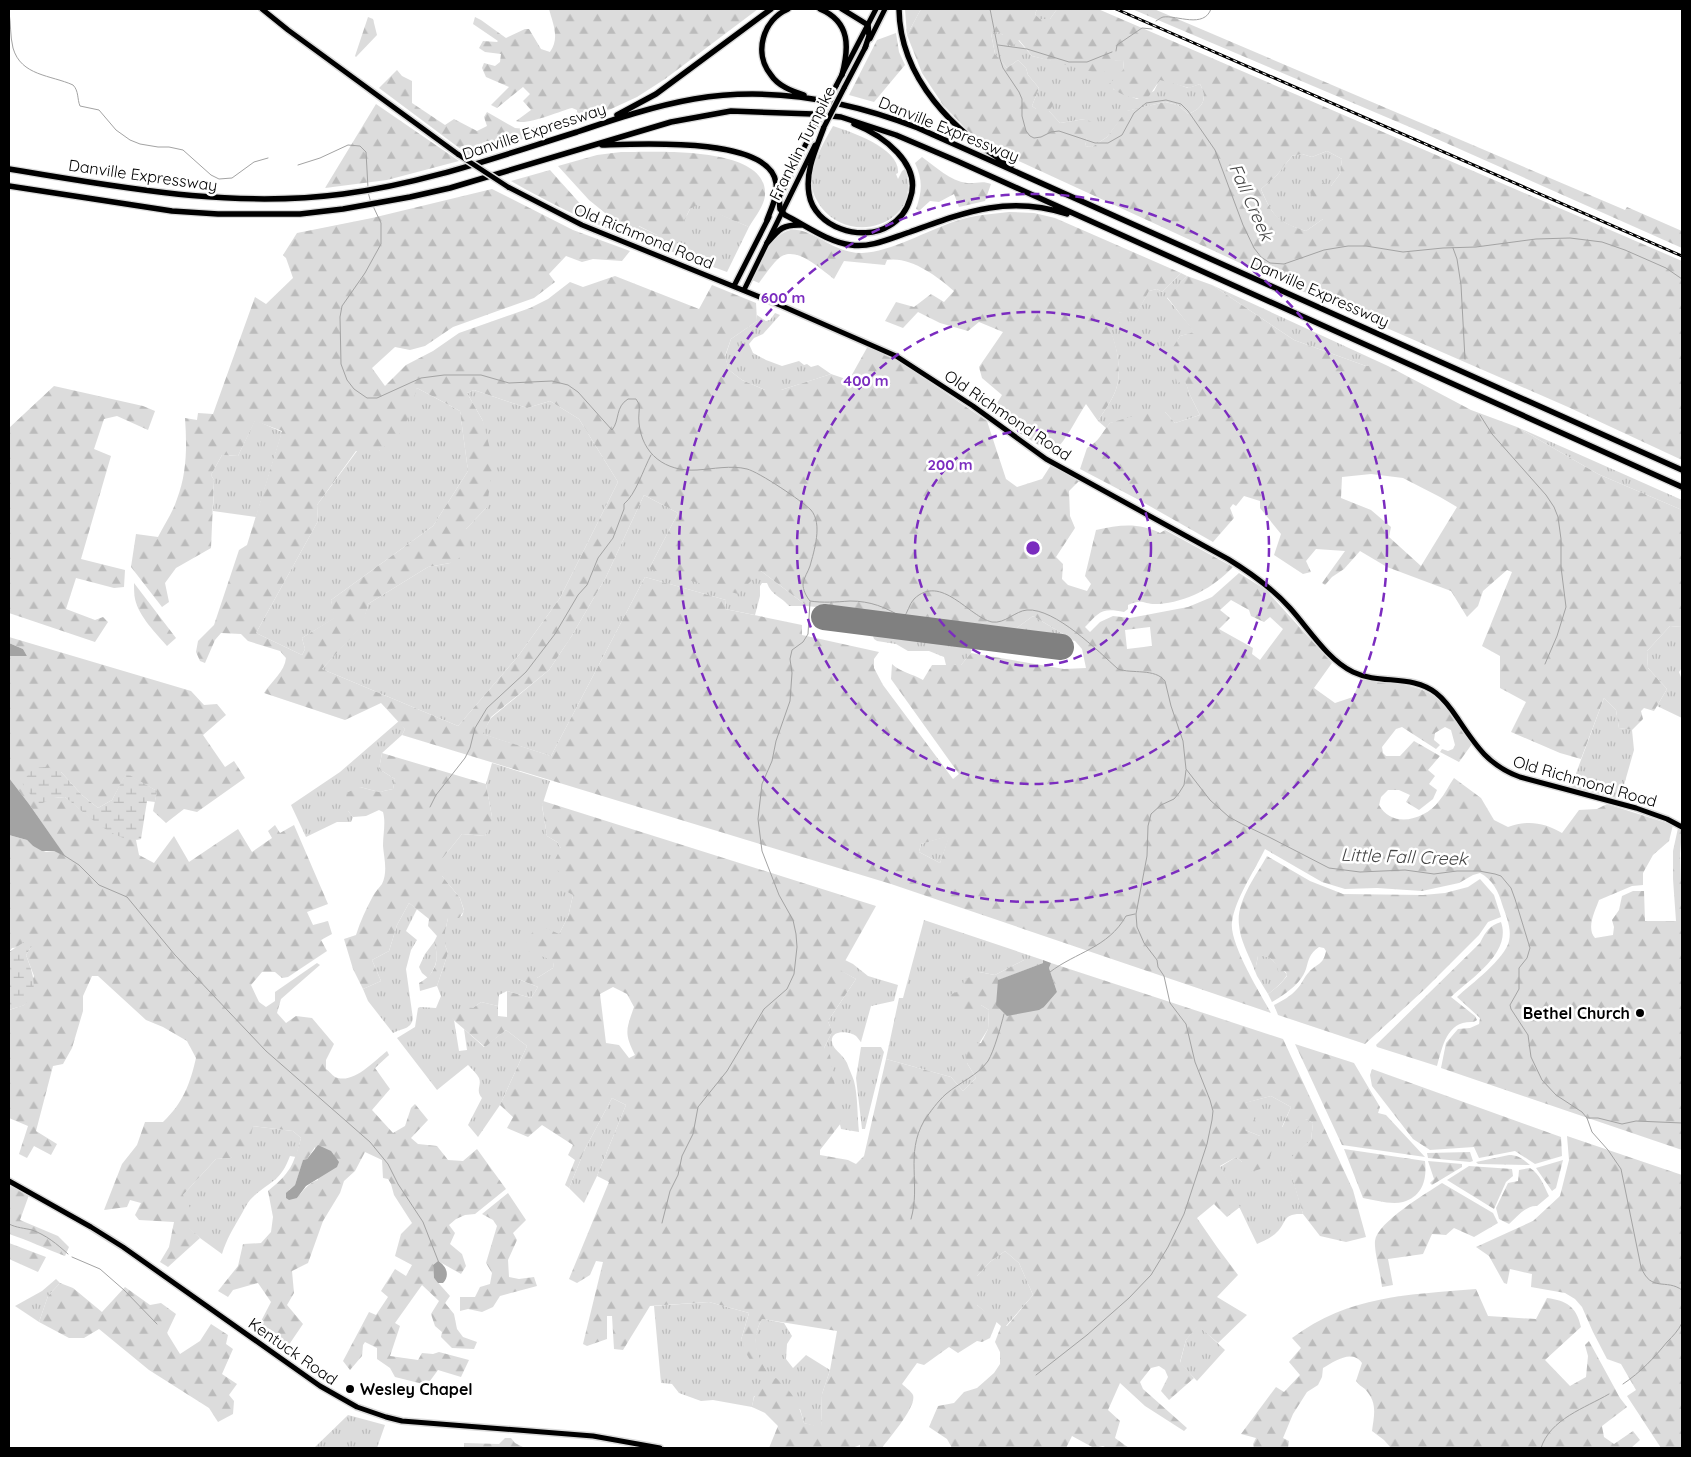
<svg xmlns="http://www.w3.org/2000/svg" width="1691" height="1457" viewBox="0 0 1691 1457" font-family="Quicksand,sans-serif">
	<style>
		.grass { fill: url(#grass-tufts) }
		.forest { fill: url(#forest-firs); fill-rule: evenodd }
		.wetland { fill: url(#wetland-marsh) }
		.water { fill: #a3a3a3 }
		.lines { fill: none; stroke-linecap: round; stroke-linejoin: round }
		.stream { stroke: #a3a3a3; stroke-width: 1 }
		.runway { stroke: #808080; stroke-width: 26 }
		.major-casing { stroke: #dbdbdb; stroke-width: 8 }
		.highway-casing { stroke: #dbdbdb; stroke-width: 8 }
		.major { stroke: #000; stroke-width: 5 }
		.highway { stroke: #000; stroke-width: 5.5 }
		.rail-casing { stroke: #000; stroke-width: 3 }
		.rail { stroke: #fff; stroke-width: 1; stroke-dasharray: 4; stroke-linecap: butt }
		.major-bridge-casing { stroke: #dbdbdb; stroke-width: 8; stroke-linecap: butt }
		.major-bridge { stroke: #000; stroke-width: 5 }
		.ring { fill: none; stroke: #7b2cbf; stroke-width: 2.5; stroke-dasharray: 9 6 }
		.poi-dot { fill: #000; stroke: #fff; stroke-width: 2 }
		.labels { text-anchor: middle; stroke-width: 5; stroke-linejoin: round; paint-order: stroke }
		.street-label { font-size: 16px; fill: #000; stroke: #fff }
		.poi-label { font-size: 16px; font-weight: bold; fill: #000; stroke: #fff; text-anchor: end }
		.water-label { font-size: 18px; font-style: italic; fill: #444; stroke: #fff }
		.centre { fill: #7b2cbf; stroke: #fff; stroke-width: 2.5 }
		.ring-label { font-size: 15px; text-anchor: middle; font-weight: bold; fill: #7b2cbf; stroke: #fff; stroke-width: 5; stroke-linejoin: round; paint-order: stroke }
	</style>
	<defs>
		<pattern id="grass-tufts" width="24" height="20" patternUnits="userSpaceOnUse" patternTransform="scale(1.25)"><rect width="24" height="20" fill="#dcdcdc"/><path d="M3 7l-1-3M5 7V3M7 7l1-3M15 17l-1-3M17 17v-4M19 17l1-3" fill="none" stroke="#bbb"/></pattern>
		<pattern id="forest-firs" width="22" height="20" patternUnits="userSpaceOnUse" patternTransform="scale(1.25)"><rect width="22" height="20" fill="#dcdcdc"/><path d="M5 1l3.5 6h-7zM16 11l3.5 6h-7z" fill="#bbb"/></pattern>
		<pattern id="wetland-marsh" width="20" height="14" patternUnits="userSpaceOnUse" patternTransform="scale(1.25)"><rect width="20" height="14" fill="#dcdcdc"/><path d="M1 5h8M5 5V1M11 12h8M15 12V8" fill="none" stroke="#bbb"/></pattern>
	</defs>
	<rect width="100%" height="100%" fill="#fff"/>
	<!-- grass -->
	<path class="grass" d="M905,9H921L907,35Z
		M1037,9H1057L1050,19H1040L1035,14Z
		M998,32L1003,35L1018,40L1032,56L1053,61L1124,60L1123,70L1113,89L1137,99L1154,91L1160,79L1171,82L1188,88L1200,84C1208,99 1203,108 1188,114L1178,105L1165,102L1127,111L1107,137L1092,147L1085,146L1087,138L1085,119L1060,123L1049,111L1036,109L1032,106L1039,88L1028,75L1026,68L1018,60L1007,68L995,54L991,33Z
		M833,126C852,132 901,149 898,173L896,174L898,179L902,171L905,169C924,224 851,247 821,207C815,198 811,191 812,179C813,160 824,142 833,126Z
		M1327,151L1342,159L1340,174L1331,186L1323,219L1306,231C1277,222 1273,217 1261,189L1277,175L1292,156L1302,154L1312,157Z
		M697,204L749,227L727,272L632,237L635,230L638,226L657,235L687,215L690,209Z
		M1181,273L1187,276L1167,298L1195,332L1180,336L1175,345L1178,382L1185,380L1190,395L1200,415L1175,423L1165,412L1110,423L1106,428L1098,421C1104,411 1114,398 1117,386C1122,367 1116,338 1105,322L1114,313L1123,312L1135,316L1149,291L1157,289L1162,292Z
		M1212,285L1388,366H1366L1294,340Z
		M775,313L780,315L763,334L754,338L749,344L753,353L766,360L782,366L799,361L804,365L807,364L811,367L818,365L831,374L781,390H765L742,380L729,370L725,357L731,339L757,321V315L766,321L770,320Z
		M417,388L460,411L468,471L433,526L331,600L335,618L302,638L305,649L302,655L256,633L318,521L317,505L357,451H379Z
		M474,390L527,408L550,401L579,419L618,482L560,598L519,655L458,726L322,669L362,625L368,604L428,567L450,563L466,529L487,507L483,421L467,393Z
		M255,420L282,432L256,517L213,511L214,480L211,475L222,455L238,456Z
		M1517,427L1682,500V510L1598,474Z
		M644,495L678,513L649,569L761,571L807,606H789C782,597 771,595 767,583H762L760,586V596L755,615L725,609L726,600L645,577L551,756L482,734L491,718L549,670L571,637L606,577Z
		M1033,616L1075,641L1014,630Z
		M1670,626L1682,627V668L1679,672L1682,680V718L1657,706L1667,689L1648,668L1647,651Z
		M877,634L972,646L971,653L961,665H946L944,657L929,651H908L896,644L877,641L874,639L873,636Z
		M1604,698L1616,710L1619,728L1632,730L1634,750L1620,799L1571,787Z
		M399,721L405,729L402,735L382,753L379,769L395,779L393,789L379,792L360,787L348,811L353,817L351,822H337L306,837L291,805L340,772Z
		M492,763L550,781L542,806L547,836L557,842L561,848L566,875L573,895L568,917L559,934L553,968L537,978L518,979L538,987L531,998L507,991L499,995L498,1006L481,1002L473,1008L451,1017L454,1020L459,1051L467,1050L464,1029L484,1047L506,1030L527,1046L500,1105L478,1137L468,1125L482,1098C475,1090 482,1086 479,1078C477,1074 472,1069 468,1065L437,1090L397,1038L415,1027L418,1008L420,1007L436,1008L441,996L437,986L448,953L445,945V932L448,918L462,916L464,910L460,898L442,876V859L462,834L485,836L492,817L486,784Z
		M950,835L940,863L919,852L921,844Z
		M409,903L417,909L406,931L417,940L411,950L406,969L413,1019C410,1030 402,1028 393,1033L368,1001L363,989L381,981L372,960L389,951L397,925Z
		M924,920L1043,960H1024L995,975L979,972L981,1005L989,1010L988,1029L967,1063L976,1078L963,1091L951,1077L886,1059L899,998H903Z
		M434,942C439,957 437,965 428,978L422,973L419,967L425,954Z
		M1258,956C1269,955 1272,959 1279,967C1282,970 1285,971 1287,975C1282,983 1275,989 1268,994L1257,976L1253,966H1256Z
		M845,960L853,964L868,976L898,985L894,1001L871,1006L861,1042C859,1040 858,1038 856,1036C850,1031 830,1029 832,1042C833,1050 842,1053 847,1063C849,1069 852,1075 854,1081C858,1097 857,1115 859,1132L841,1129L824,1048L832,1032L828,1021L856,979L839,970Z
		M861,1047H881L884,1052L865,1129H862L856,1078Z
		M1271,1096L1291,1107L1282,1127L1306,1119L1313,1123L1311,1140L1288,1162L1303,1214C1281,1213 1288,1223 1275,1234C1270,1238 1263,1241 1257,1244L1220,1167L1236,1157L1242,1162L1260,1136L1245,1130L1244,1103Z
		M612,1098L626,1105L597,1176L584,1203L569,1188L585,1149Z
		M252,1126L293,1131L301,1138L296,1157L290,1156C280,1182 273,1179 254,1196C248,1201 245,1208 241,1215C233,1229 227,1238 222,1254L200,1238L187,1227L183,1195L216,1159L231,1158Z
		M1005,1251L1019,1263L1033,1295L1006,1326H1001L977,1305V1276L990,1262Z
		M56,1279L60,1283L48,1296L39,1322L15,1306L42,1291Z
		M709,1302L749,1313L741,1340L766,1372C755,1354 751,1338 762,1319L784,1323L792,1336L787,1344L786,1359L793,1368L806,1355L830,1370L822,1394L821,1428L804,1423L800,1409L754,1396L752,1407L713,1400L701,1401L679,1393L672,1384L661,1383L654,1306Z
		M1198,1325L1225,1350L1197,1381L1180,1363L1186,1340Z
		M348,1415L385,1425L377,1448H314Z"/>
	<!-- forest -->
	<path class="forest" d="M549,9H758L665,79L637,97L598,115L470,156L379,88L397,70L402,76L412,81V103L445,125L454,119L477,131L487,126L484,117L487,112L515,128L526,129L572,117L577,112V110L572,108C560,111 526,126 516,121L531,110L523,101L530,94L523,87L497,108L491,105L509,87L486,77L482,68L484,63L495,66L500,62L501,54L485,52L479,48L483,41L497,42L498,41L473,24L475,17L481,20L506,38L525,29H529L541,49L550,52C560,38 553,24 549,9Z
		M921,9H1037L1035,14L1040,19H1050L1057,9H1098L1682,261V460L1568,407L1288,285L999,152L970,133L943,105L922,73L907,35ZM998,32L1003,35V43L1013,46L1019,40L1032,56L1100,74L1111,68L1115,60H1124L1123,70L1109,84C1116,95 1135,99 1147,99L1160,80L1189,88L1200,84C1208,99 1203,108 1188,114L1178,105L1165,102L1126,111L1107,137L1092,147L1085,146L1087,138L1094,133V123L1085,119L1060,123L1049,111L1055,102L1049,100L1036,109L1032,106L1039,88L1028,75L1026,68L1018,60L1007,68L995,54L991,33ZM1327,151L1342,159L1340,174L1331,186L1320,181L1308,187L1323,219L1306,231C1278,222 1272,216 1261,189L1277,175L1292,156L1302,154L1312,157Z
		M1132,9H1154L1625,210L1627,207L1682,231V248L1419,131Z
		M368,17L373,19L377,35L356,57L355,56Z
		M896,33L899,52L905,65L874,102L849,95L877,40Z
		M376,104L459,161L387,180L325,188Z
		M621,152C653,152 764,145 765,192C766,204 755,217 749,227L697,205L690,209L678,232L668,238L657,235L639,226L635,230L615,221L589,200L558,166L597,155Z
		M922,157C936,167 950,181 967,183C976,184 982,180 991,184L985,201L959,207L954,194L939,202L930,201L919,211L916,209C922,192 923,180 915,163Z
		M550,170L593,218L620,231L619,233C581,219 546,201 511,181Z
		M492,189L573,230L630,251L622,261L593,259L582,262L566,256L549,274L555,282L534,298L453,327L425,346L410,350L395,347L372,368L385,386L406,365L433,351L459,333L530,308L548,299L570,282L583,287L615,276L699,309L712,285L756,303L757,321L731,339L725,356L729,370L742,380L765,390H781L831,374L849,380L868,346L894,358L987,421L1006,479L1017,487L1042,479L1051,465L1079,481L1069,491L1070,516L1075,528L1056,557L1063,564L1062,579L1068,585L1087,591L1091,584L1085,576L1096,530C1119,525 1138,522 1160,533L1165,530L1233,567C1213,588 1187,602 1158,604C1144,605 1143,598 1128,605V609L1124,612C1102,607 1099,612 1085,627L1090,632L1100,622L1113,616L1130,618L1188,607L1212,597L1239,573L1266,590L1332,663L1314,688L1335,703L1353,697L1361,679C1384,682 1412,683 1433,695C1450,705 1461,728 1472,744L1459,762L1440,752L1442,749L1448,751L1453,749L1455,745L1451,730L1445,727L1435,733L1434,740L1440,745L1436,749L1402,727L1396,729L1382,747L1383,753L1386,756H1400L1414,741L1440,756L1428,770L1435,776L1429,784L1437,790L1433,799L1419,810L1406,802L1410,795L1399,790H1388L1381,797L1379,805C1392,829 1425,820 1439,801C1445,794 1449,785 1454,778L1481,798L1494,820L1508,827C1527,820 1544,822 1562,833L1579,810L1597,809L1607,804L1673,825L1669,841L1653,855L1643,873V885L1632,886L1599,900C1595,911 1586,928 1595,938L1613,935L1614,927L1612,920L1619,910L1622,896L1633,891H1644L1645,921H1676L1673,879V851L1678,828L1682,830L1680,854L1681,883H1682V1150L1441,1068L1446,1043L1458,1029L1470,1028L1479,1024L1480,1018L1457,997C1471,984 1505,959 1509,941C1512,928 1506,916 1502,904C1499,892 1492,879 1480,873L1473,875L1459,883L1422,891L1377,888L1345,889L1322,882L1265,849C1255,870 1235,899 1232,922C1229,943 1260,993 1271,1013L891,884L402,735L405,729L381,703L345,720L264,693C271,682 285,671 286,658L280,651L248,641L241,634L221,633L215,640L205,663L200,661L196,652L198,641L214,625L239,550L247,545L282,431L255,421L238,456L222,455L211,475L214,480L211,548L176,568L165,583L169,602L162,607L131,567L136,534L158,537C164,525 173,512 177,499C187,473 187,446 185,418L197,420L198,413L213,414L255,297L266,304L293,278L286,258L283,255L297,233L372,218ZM417,388L460,411L468,471L433,526L331,600L334,618L302,638L305,649L302,655L256,633L318,521L317,505L356,451H379L404,430ZM474,390L527,408L550,401L579,419L618,482L560,598L519,655L458,726L322,669L363,625L368,604L428,567L450,563L472,551L466,529L487,507L493,461L483,421L467,393ZM644,495L678,513L649,569L738,594L761,571L807,606L1014,630L1033,616L1075,641L1082,649L1086,668L1064,669L971,653L961,665H932L923,680C913,674 900,672 892,664L891,679L959,774L953,779L883,685L874,668V659L879,652L802,635V625L725,609L726,600L645,577L551,756L483,734L491,717L549,670L571,637L606,577ZM1231,600L1249,610L1251,616L1264,622L1270,617L1283,629L1260,660L1252,654L1253,648L1219,629L1230,618L1220,610ZM1150,627L1152,646L1127,649L1125,630ZM949,836L940,863L919,852L921,844Z
		M1009,212L1034,213L1055,218L1181,273L1162,292L1157,289L1149,291L1135,317C1120,311 1116,310 1106,322C1116,338 1122,367 1117,386C1114,398 1104,411 1098,421L1086,404C1076,419 1065,443 1052,453L1019,433L992,411L1002,395L982,378L979,367L1003,332L979,322L968,331L940,323L918,312L903,328L885,321L896,302L914,307L931,294L944,302L954,291C937,276 910,256 887,260L885,265L844,261L834,279C822,270 798,247 782,256C775,260 764,276 759,283L752,280C760,263 768,239 787,231C802,225 822,241 836,247C845,251 853,253 862,253C891,252 928,230 956,221C974,215 991,214 1009,212Z
		M1187,276L1212,285L1294,340L1366,366H1388L1471,410L1517,427L1598,474L1682,510V627L1670,626L1647,651L1648,668L1667,689L1654,711L1644,708L1641,711L1643,719L1632,730L1619,728L1616,710L1604,698L1581,759L1560,753L1511,732L1526,702L1500,688V656L1482,646L1512,572L1507,570L1483,591L1478,606L1467,617L1451,591L1387,567L1360,551L1344,569L1332,577L1325,585L1322,583L1345,551L1316,549L1306,561L1311,572L1303,574L1274,555L1281,534L1260,508V501L1244,496L1236,506L1233,504L1230,508L1234,518L1213,542L1139,500L1080,469L1087,448C1100,441 1101,433 1110,423L1153,410L1165,412L1175,423L1200,415L1190,395L1185,381L1177,383L1170,352L1180,336L1194,332L1167,297ZM1371,474L1403,478L1440,497L1457,507L1421,566L1389,537L1391,527L1371,510L1341,498L1342,477Z
		M54,386L143,406L155,411L148,430L117,416L104,419L94,449L111,456L81,559L125,570L124,587L114,588L76,578L66,609L95,620L103,617L108,622L95,642L9,613V428Z
		M134,583L176,638L167,646C156,633 139,617 135,599C134,594 134,588 134,583Z
		M9,637L191,691L204,705L217,704L226,715L203,735L225,767L234,761L245,778L197,812L184,809L166,823L153,811L157,791L126,774L112,800L98,808L82,795L61,772L54,798L65,797C89,816 105,833 136,840L139,855L154,863L174,836L189,862L238,829L252,852L272,838L268,831L275,825L280,833L294,825L328,904L307,912L313,925L328,921L332,934L321,940L327,951L288,977L282,978L275,972H262L251,985L259,1002L266,1007L275,1001V992L317,963L320,965L281,999L277,1013L286,1023L296,1016L312,1018L334,1044L326,1060V1069C329,1071 332,1075 335,1077C353,1085 374,1061 387,1051L389,1055L375,1068L390,1089L372,1110L393,1133L405,1126L411,1108L415,1104L428,1120L411,1138L418,1144L437,1146L448,1160L463,1161L477,1149L506,1189L475,1214L465,1215L456,1219L449,1225L455,1233L450,1244L462,1254L466,1266L461,1274L438,1261L433,1265L434,1278L450,1296L445,1303L454,1314L457,1329L463,1337L477,1342L474,1349L452,1348L441,1337L442,1332L435,1326L431,1314L439,1301L422,1285L395,1323L400,1326L390,1356L418,1360L422,1353L433,1354L439,1352L469,1360L461,1377L438,1370L427,1385L395,1377L390,1368L377,1359V1348L365,1342L363,1345L362,1356L350,1370L343,1361L369,1312L376,1315L388,1297L381,1291L395,1269L406,1276L412,1265L395,1256L401,1234L412,1223L394,1195L391,1184L388,1179L383,1178L382,1160L365,1152L355,1171L344,1181L340,1193L323,1221L308,1263L292,1271L294,1293L287,1305L303,1324L284,1352L281,1351V1337L268,1328L263,1330L258,1327L271,1302L258,1283L233,1290L228,1297L218,1291L238,1266L243,1244L261,1243L271,1232L273,1217L268,1191C291,1172 293,1166 301,1138L293,1131L253,1126L249,1146L231,1158L216,1159L183,1195L194,1215L188,1227L200,1238L168,1267L160,1262L169,1247L174,1222L139,1220L135,1215L141,1203L130,1200L127,1207L104,1210L122,1164L137,1145L145,1122H163C183,1103 190,1084 196,1058L187,1041L163,1027L146,1020L98,976H92L83,996V1011L72,1048L63,1064L53,1066L36,1131L57,1144L51,1155L34,1146L27,1158L19,1154L28,1126L9,1118V1010L24,1005L34,976L26,955L32,946L12,948L9,952V835L27,840L33,846L46,852L54,851L65,856L29,804L9,778V656H27L23,649L9,643ZM315,1147L318,1180C308,1183 304,1190 297,1198L289,1190L295,1185L303,1161L307,1159Z
		M382,753L486,784L492,817L491,824L485,836L462,834L442,859L447,868L442,876L460,898L464,911L459,918H448L445,932V945L448,953L437,986L420,991L419,983C436,974 440,960 434,942L437,936L428,926L429,919L409,903L397,925L389,951L372,960L381,981L363,989L353,969L344,939L356,935C360,922 366,909 373,896C375,892 379,888 382,884C388,872 384,858 383,846C383,834 386,823 383,812L379,810L366,816L353,817L348,811L346,793L360,787L379,792L393,789L395,779L379,769Z
		M543,801L876,906L840,970L856,979L828,1021L832,1032L824,1048L830,1055L841,1123L820,1150V1155L848,1160L856,1164L864,1156L886,1059L951,1077L963,1091L976,1078L967,1063L965,1044L981,1043L988,1029L989,1010L981,1005L961,1017L947,1004L949,995L962,990L964,980L979,972L995,975L1024,960H1043V963L999,980L1044,1007L1057,992L1049,968L1051,963L1283,1039L1353,1190L1366,1237L1346,1242L1320,1236L1303,1214L1287,1161L1311,1140L1313,1123L1306,1119L1294,1132L1282,1128L1291,1107L1271,1096L1245,1103L1256,1122L1245,1130L1260,1136L1272,1150L1267,1167L1244,1174L1242,1162L1236,1157L1220,1166L1240,1207L1227,1217L1214,1204L1197,1218L1217,1247L1238,1275L1217,1297L1247,1315L1218,1343L1198,1326L1186,1340L1180,1362L1194,1378L1169,1400L1161,1391L1168,1377L1165,1370L1159,1366L1151,1368L1140,1382L1143,1389L1187,1428L1184,1431L1145,1406L1120,1383L1108,1410L1120,1421L1115,1438L1129,1448H1107L1103,1446L1094,1448L1072,1436L1066,1448H998L996,1447L952,1448L947,1439L929,1427L938,1406L954,1403L964,1392L977,1388L994,1373L1000,1364V1352L995,1342L1001,1326H1007L1033,1295L1019,1263L1005,1251L990,1262L977,1276V1305L997,1321L990,1338L982,1342L977,1341L958,1353L949,1347L924,1365L917,1363L902,1384C906,1388 911,1391 913,1395C917,1407 889,1438 882,1448H860V1445L852,1448H769L778,1426L765,1413L752,1407C755,1389 760,1386 776,1378C793,1393 798,1401 804,1423L821,1427L822,1394L830,1370L837,1331L762,1319C751,1338 756,1354 767,1372L760,1377L746,1353L741,1340L749,1313L709,1302L650,1306L623,1350L614,1349L612,1316H607V1339L587,1346L583,1344L603,1262L596,1261L590,1275L577,1283L569,1279L609,1182L597,1176L626,1105L612,1098L585,1149L569,1188L565,1185L575,1160L568,1155L573,1145L542,1125L528,1137L507,1128L513,1117L500,1105L527,1046L506,1030L485,1047L450,1017L462,1007L473,1008L481,1002L498,1006V1016L507,1017V991L531,998L538,987L518,979L521,974L537,978L553,968L554,961L523,949L537,924L559,934L568,917L573,895L564,890L566,875L551,867L561,848L557,842L547,836L542,805ZM613,987L627,994L634,1007C626,1030 624,1033 635,1055L629,1058L619,1045L606,1043L600,994Z
		M1267,856L1310,881L1343,894L1423,895L1445,893L1468,887L1480,879L1494,895L1501,917L1488,922L1479,935L1425,989L1365,1044L1278,1015L1274,1005C1282,1001 1291,996 1297,989C1302,984 1304,977 1309,972C1317,963 1323,966 1326,951L1324,948L1319,947C1309,954 1309,959 1306,969C1301,984 1284,995 1272,1002L1268,994C1275,989 1282,983 1287,976L1286,972L1284,971L1279,974C1276,961 1271,955 1258,956L1256,966H1253C1248,954 1240,939 1239,925C1236,901 1256,876 1267,856Z
		M1501,922C1512,953 1471,978 1451,997L1475,1016L1477,1020L1474,1022C1447,1020 1443,1045 1437,1066L1377,1047L1376,1045L1480,943C1486,931 1489,926 1501,922Z
		M1295,1044L1354,1063L1380,1107L1378,1113L1386,1115L1425,1157L1342,1145Z
		M1372,1069L1561,1137L1562,1156L1535,1164L1515,1151L1479,1158L1474,1147L1430,1150L1413,1139L1372,1086L1370,1075Z
		M1567,1136L1682,1175V1448H1661L1627,1396L1636,1390L1621,1364L1607,1359L1593,1332L1582,1307L1575,1299L1565,1293L1531,1287L1532,1274L1510,1269L1507,1284L1504,1283L1489,1256L1476,1247L1533,1221L1560,1196L1569,1160Z
		M1344,1149L1425,1161C1427,1179 1423,1196 1403,1202C1391,1205 1375,1200 1363,1198Z
		M1470,1152L1473,1161L1470,1162L1428,1158L1427,1153Z
		M1509,1155C1518,1155 1523,1159 1530,1165L1478,1164L1476,1162Z
		M1563,1160L1556,1188L1552,1191L1536,1168Z
		M1428,1161L1462,1164V1167L1432,1185L1430,1183L1434,1179Z
		M1469,1166L1512,1169L1513,1176L1506,1182L1494,1209L1447,1180Z
		M1530,1168C1540,1174 1544,1186 1549,1196L1537,1206C1526,1205 1517,1217 1509,1224L1499,1219L1496,1208L1508,1183L1518,1181L1519,1170Z
		M1442,1183L1493,1213L1498,1223L1474,1237L1454,1228L1446,1235L1432,1234L1423,1254L1388,1259L1393,1285L1382,1287C1381,1275 1374,1252 1375,1241C1377,1222 1427,1193 1442,1183Z
		M9,1184L29,1195L20,1220L58,1236L69,1247L65,1256C46,1249 28,1240 9,1234V1196L10,1193L9,1192Z
		M508,1193L526,1220L513,1233L517,1240L508,1260L509,1277L519,1279L534,1277L537,1286L500,1296L493,1307L482,1312L468,1309L460,1311V1297H475L480,1287L490,1284L492,1273L486,1263L497,1226L493,1220L482,1214Z
		M9,1243L46,1257L38,1272L9,1259Z
		M60,1283L73,1288L102,1312L125,1287L150,1305L161,1303L176,1314L167,1333L180,1354L200,1341L211,1324L228,1335L226,1344L233,1349L222,1374L237,1384L229,1395L234,1401L233,1414L218,1422L209,1408L149,1370L99,1329L84,1338H69L39,1322L48,1296Z
		M1476,1289L1488,1316L1536,1319L1547,1298C1567,1301 1576,1306 1581,1327L1545,1360L1570,1386L1586,1377L1588,1356L1585,1345L1589,1341L1620,1398L1627,1407L1602,1426L1604,1437L1614,1444L1633,1431L1640,1440L1631,1448H1391L1384,1440L1372,1431C1374,1415 1378,1403 1365,1389C1361,1386 1359,1385 1356,1381L1362,1363C1352,1349 1335,1361 1323,1368L1322,1377L1318,1385L1307,1392L1293,1414L1283,1438L1289,1441L1288,1448H1254L1253,1444L1256,1438L1241,1434L1276,1387L1284,1392L1300,1375L1289,1362L1301,1348L1292,1338C1350,1295 1407,1295 1476,1289Z
		M505,1438H511L515,1443L525,1448H464V1443L499,1444Z"/>
	<!-- wetland -->
	<path class="wetland" d="M47,767L61,772L82,795L98,808L112,800L126,773L157,791L155,802L147,801L141,839C118,846 82,811 65,797L54,798L38,805L22,783L33,768Z
		M24,942L32,946L26,955C32,971 41,992 24,1005C21,1007 13,1008 9,1010V991L10,986L9,984V952Z"/>
	<!-- water -->
	<path class="water" d="M9,643L23,649L27,656H9Z
		M9,778L29,804L66,857L54,851H42L33,846L27,840L9,835Z
		M1043,960L1051,963L1049,968L1057,992L1044,1007L1039,1010L1007,1016L996,1005L998,980L1043,963Z
		M318,1145L331,1151L339,1162L337,1167L306,1186L297,1198L289,1200L286,1198V1193L295,1185L303,1160L307,1159Z
		M438,1261C447,1266 450,1276 443,1283H438L434,1278L433,1265Z"/>
	<g class="lines">
		<!-- stream -->
		<path class="stream" d="M990,9L1000,59L1003,68L1019,92L1022,99V116L1026,131L1030,136L1034,138L1041,137L1051,132L1059,131L1095,143H1108L1122,135L1134,113L1146,103L1166,100L1181,104L1188,111L1215,150L1243,225L1254,248L1261,257L1270,263L1284,264L1324,250L1348,246H1366L1403,252L1443,248L1476,247L1536,239L1570,238L1602,242L1625,250L1666,268L1682,279
			M9,12C11,24 10,36 13,48C21,76 51,75 73,85C79,91 77,99 80,106L99,110L116,130L130,140L140,144L158,147H169L183,150L211,175L219,179L232,178L254,162L268,158
			M1156,21C1158,20 1160,18 1163,17C1177,15 1204,29 1211,9
			M998,45L1027,49L1069,62H1087L1112,52
			M1116,51L1117,45L1142,28L1152,29
			M298,165L320,158L348,145L360,146L366,152L368,188
			M368,192L371,203
			M373,206L381,223V244L365,273L342,306L340,317L341,364L347,380L354,389L367,398H377L421,378L444,375H481L509,383L552,381L568,385L578,392L612,430C620,420 615,407 628,399H636L639,404C640,410 638,416 639,423C642,454 665,472 697,470C713,469 731,465 747,469C759,472 802,501 811,510C823,524 814,551 810,566C808,572 804,577 803,584C803,590 806,596 810,601C823,603 836,602 850,601C870,601 886,607 903,618C908,613 909,604 914,599C941,573 969,617 992,622C1005,624 1015,611 1027,610C1055,608 1098,651 1118,669C1132,674 1155,668 1165,681L1171,706L1183,741L1186,769L1210,800L1229,817L1244,825L1269,837L1329,868L1360,872L1405,870L1434,874L1457,871H1479L1495,874L1501,876L1511,888L1515,899L1530,948L1527,958L1519,968V989L1510,1005L1511,1009L1528,1035L1531,1057L1542,1080L1556,1095L1582,1112L1587,1118L1592,1132L1608,1150L1621,1169L1641,1267C1651,1293 1666,1278 1682,1290
			M1453,248L1457,259L1461,285L1465,359
			M1480,415L1492,434L1546,495L1554,507L1558,517L1561,539V567L1566,607L1557,636L1545,664
			M430,807L436,795L465,758L470,748L475,728L487,708L526,672L555,634L578,595L587,585L598,558L613,538L624,509V504C636,494 643,470 651,455
			M65,856L79,865L99,885L127,897L175,955L266,1051L370,1142L388,1164L398,1184L423,1222L439,1263
			M1050,972C1076,952 1108,948 1126,916L1135,914
			M1587,1118H1598L1622,1124L1636,1121L1682,1123
			M911,1219C921,1185 905,1154 924,1121C930,1112 938,1101 946,1094C960,1082 977,1076 988,1061C994,1051 1001,1026 1004,1014
			M662,1223L670,1191L678,1175L682,1156L693,1134L698,1107L727,1071L764,1009L787,989L794,974L797,947L796,934L793,920L779,895L762,851L758,819L762,784L772,761L776,741L790,701L792,673L790,659L792,650L803,642L808,634L810,602
			M9,1224C17,1228 24,1228 32,1230C46,1235 57,1244 68,1254
			M72,1257L100,1269L124,1290L157,1324
			M1036,1375L1087,1335L1129,1298L1151,1275L1168,1247L1184,1214L1207,1144L1212,1120L1213,1111L1210,1100L1195,1062L1186,1024L1170,1003L1164,976L1158,967L1157,960L1144,943L1137,927L1136,914L1147,856L1148,826L1151,814L1161,805L1174,799L1179,793L1184,785L1186,770
			M1623,1384C1641,1372 1654,1358 1667,1342C1673,1336 1678,1331 1682,1323
			M1541,1448C1550,1419 1585,1408 1609,1394"/>
		<!-- runway -->
		<path class="runway" d="M824,617L1061,647"/>
		<defs>
			<path id="major" d="M262,9L288,30L459,155
				M870,39L885,9
				M836,86L876,9
				M844,88L866,46
				M508,187L582,225L782,306L896,356L973,406L1046,459L1228,559C1251,573 1271,587 1290,608C1309,629 1327,659 1353,672C1380,685 1412,674 1436,693C1445,700 1452,710 1458,719C1476,746 1489,766 1520,777L1636,808L1667,819L1682,827
				M778,199L814,128
				M734,286L769,217
				M744,290L815,145
				M9,1181L91,1227L123,1247L320,1386L357,1407L386,1417L402,1421L593,1436L660,1448"/>
			<path id="highway" d="M788,9C763,20 753,53 771,75C778,86 792,91 804,95
				M820,9C851,22 849,48 842,75
				M842,9L868,25L869,36L865,48
				M899,9C900,79 954,132 1011,166
				M617,115L656,94L771,9
				M824,127C816,149 805,171 809,194C814,227 862,243 889,226C899,220 907,210 910,199C923,164 882,135 854,124
				M602,145C637,144 770,136 776,183C778,196 771,209 767,220
				M9,169C120,187 230,209 343,194C423,184 500,156 577,132C615,119 654,106 694,99C770,86 846,100 918,128L1682,470
				M9,186L172,211L218,214H300L343,209L410,197L450,188L671,122L731,111L813,114L841,117L896,135L957,161L1682,487
				M779,197L780,209L785,215C805,225 828,242 851,245C871,248 891,238 910,232C965,212 1008,195 1067,214
				M767,243C779,229 783,224 802,225"/>
		</defs>
		<!-- major casing -->
		<use href="#major" class="major-casing"/>
		<!-- highway casing -->
		<use href="#highway" class="highway-casing"/>
		<!-- major -->
		<use href="#major" class="major"/>
		<!-- highway -->
		<use href="#highway" class="highway"/>
		<defs>
			<path id="rail" d="M1116,9L1682,256"/>
		</defs>
		<!-- rail casing -->
		<use href="#rail" class="rail-casing"/>
		<!-- rail -->
		<use href="#rail" class="rail"/>
		<defs>
			<path id="major-bridge" d="M824,127L844,88
				M814,128L836,86
				M459,155L508,187"/>
		</defs>
		<!-- major-bridge casing -->
		<use href="#major-bridge" class="major-bridge-casing"/>
		<!-- major-bridge -->
		<use href="#major-bridge" class="major-bridge"/>
	</g>
	<!-- distance rings -->
	<g class="ring">
		<circle cx="1033" cy="548" r="118"/>
		<circle cx="1033" cy="548" r="236"/>
		<circle cx="1033" cy="548" r="354"/>
	</g>
	<!-- markers -->
	<g class="poi-dot">
		<circle cx="1640" cy="1013" r="5"/>
		<circle cx="350" cy="1389" r="5"/>
	</g>
	<g class="labels">
		<!-- street labels -->
		<g class="street-label">
			<text transform="translate(949 129) rotate(22)" y="6">Danville Expressway</text>
			<text transform="translate(534 131) rotate(-18)" y="6">Danville Expressway</text>
			<text transform="translate(802 143) rotate(-63)" y="6">Franklin Turnpike</text>
			<text transform="translate(143 175) rotate(8)" y="6">Danville Expressway</text>
			<text transform="translate(644 236) rotate(22)" y="6">Old Richmond Road</text>
			<text transform="translate(1320 292) rotate(24)" y="6">Danville Expressway</text>
			<text transform="translate(1008 415) rotate(34)" y="6">Old Richmond Road</text>
			<text transform="translate(1585 781) rotate(16)" y="6">Old Richmond Road</text>
			<text transform="translate(293 1351) rotate(35)" y="6">Kentuck Road</text>
		</g>
		<!-- poi labels -->
		<g class="poi-label">
			<text x="1630" y="1019">Bethel Church</text>
			<text x="360" y="1395" text-anchor="start">Wesley Chapel</text>
		</g>
		<!-- water labels -->
		<g class="water-label">
			<text transform="translate(1251 202) rotate(66)" y="6">Fall Creek</text>
			<text transform="translate(1404 857) rotate(2)" y="6">Little Fall Creek</text>
		</g>
	</g>
	<circle cx="1033" cy="548" r="8" class="centre"/>
	<g class="ring-label">
		<text x="783" y="303">600 m</text>
		<text x="866" y="386">400 m</text>
		<text x="950" y="470">200 m</text>
	</g>
	<!-- border -->
	<rect width="1691" height="1457" fill="none" stroke="#000000" stroke-width="20"/>
</svg>
